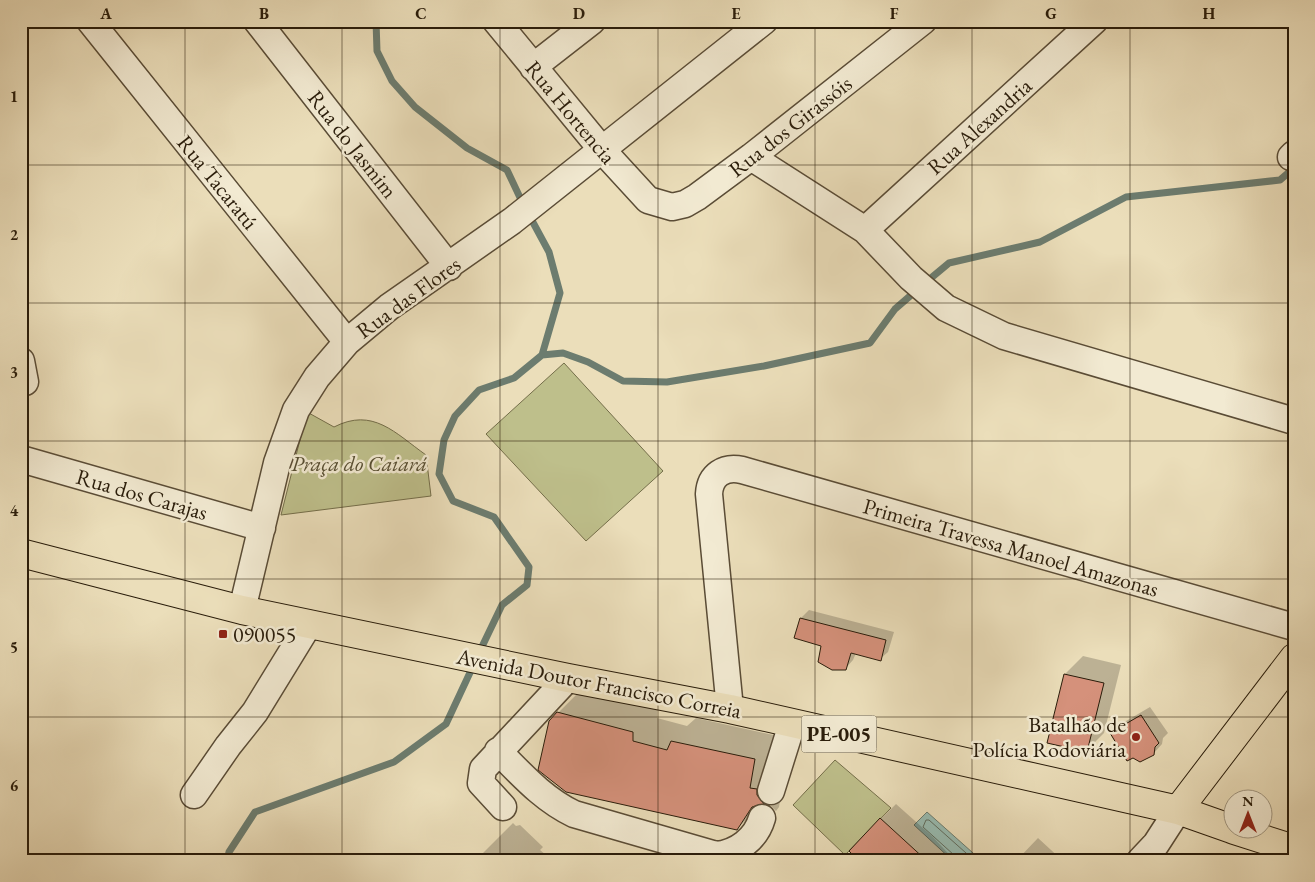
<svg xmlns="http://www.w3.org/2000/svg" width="1315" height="882" viewBox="0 0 1315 882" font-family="'EB Garamond',serif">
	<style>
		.green { fill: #bebf8b; stroke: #746e4a }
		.water { fill: #98bcb2; stroke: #6c7c6f }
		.shadow { fill: #0003 }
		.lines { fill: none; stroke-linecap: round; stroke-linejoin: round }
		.shore { stroke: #606c5e; stroke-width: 1 }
		.stream { stroke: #6c7c6f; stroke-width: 7 }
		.building { fill: #d5917b; stroke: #291c0a }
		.minor-casing { stroke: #5a4c36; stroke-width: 29 }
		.major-casing { stroke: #291c0a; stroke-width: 30 }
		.minor { stroke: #f2ead2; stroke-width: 26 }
		.major { stroke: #ebdeba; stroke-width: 28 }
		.grid { fill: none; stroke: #291c0a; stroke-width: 1; stroke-opacity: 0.55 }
		.poi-dot { fill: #8f2418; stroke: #f2ead2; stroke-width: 2 }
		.labels { text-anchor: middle; stroke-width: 5; stroke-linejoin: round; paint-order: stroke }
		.shield { fill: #f2ead2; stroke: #655a46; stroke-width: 1 }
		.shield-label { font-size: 21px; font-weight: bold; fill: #291c0a }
		.street-label { font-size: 22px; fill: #291c0a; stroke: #f2ead2 }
		.park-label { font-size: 22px; font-style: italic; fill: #564d31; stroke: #f2ead2 }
		.poi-label { font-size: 22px; fill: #291c0a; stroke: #f2ead2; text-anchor: start }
		.neatline { fill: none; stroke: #291c0a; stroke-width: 2 }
		.grid-label { font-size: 16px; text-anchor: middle; font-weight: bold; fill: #291c0a }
	</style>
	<rect width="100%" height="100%" fill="#ebdeba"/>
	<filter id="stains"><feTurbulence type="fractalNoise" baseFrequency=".004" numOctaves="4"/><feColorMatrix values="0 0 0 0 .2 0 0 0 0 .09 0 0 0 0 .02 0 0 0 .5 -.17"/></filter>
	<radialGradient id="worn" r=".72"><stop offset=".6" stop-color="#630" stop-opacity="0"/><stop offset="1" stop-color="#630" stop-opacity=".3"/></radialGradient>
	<!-- green -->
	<path class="green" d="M564,363L663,471L586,541L486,434Z
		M307,412L334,427C373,407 395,433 426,455L431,496L281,515Z
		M835,760L891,808L845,855L793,805Z"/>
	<!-- water -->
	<path class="water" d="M927,812L982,861H953L914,825Z"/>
	<!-- shadow -->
	<path class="shadow" d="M809,610L894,632L888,652L880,659L856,653L853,660L845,669L801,618Z
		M1083,656L1121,665L1104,733L1086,751L1049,742L1065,674Z
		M582,689L657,708V718L687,726L696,718L778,736L786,779L737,829L558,713Z
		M1150,707L1168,733L1163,738L1162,744L1153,754L1112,733L1121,724Z
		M780,801L779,807L776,811L771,806Z
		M896,804L933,837L955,861H861L881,819Z
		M513,823L516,826L520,825L543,847L540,850L546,855L540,861H475Z
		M1038,838L1063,861H1016Z"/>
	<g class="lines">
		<!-- shore -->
		<path class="shore" d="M956,861L954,855L923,827L926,820H929L975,861"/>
		<!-- stream -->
		<path class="stream" d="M376,21L377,51L392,81L415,107L467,148L507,170L524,206
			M529,215L549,252L560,293L542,355
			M925,283L949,263L1040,242L1126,197L1280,180L1294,168
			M478,655L502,605L527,585L529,567L494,517L453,501L439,474L444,440L455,416L479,390L514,378L542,355L563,353L588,362L623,381L667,382L764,366L870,343L895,309L917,290
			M227,861L229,852L255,812L394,762L446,724L474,664"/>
	</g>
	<!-- building -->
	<path class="building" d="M800,618L886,640L881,661L851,653L846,670H832L818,662L821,646L794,638Z
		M1064,674L1104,683L1087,752L1047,743Z
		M557,712L633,732V741L667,750L671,741L755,759L750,788L757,789V795L764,804L752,807L737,830L566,792L538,770L549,721Z
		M1141,715L1159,743L1155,747L1154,755L1140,762L1133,758L1127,761L1110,733Z
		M880,818L927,861H859L849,851Z"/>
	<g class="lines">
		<defs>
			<path id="minor" d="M90,21L347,342
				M257,21L449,267
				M496,21L603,151L648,200L672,207L685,204L697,197L751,157L923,21
				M533,67L592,21
				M751,157L865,230L911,278L946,308L1004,336L1294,421
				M1291,157L1294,154
				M865,230L1094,21
				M21,361L25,382
				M21,459L262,528
				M242,610L277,463L296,410L317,377L347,342L389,307L512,221L764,21
				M730,709L709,494C710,475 724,466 742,470L1294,627
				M498,751C522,775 543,799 574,814L716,855C737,853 756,839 762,818
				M771,791L792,724
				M194,795L228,746L255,712L309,624
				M503,807L481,783L483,769L568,678
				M1140,861L1156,844L1178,810"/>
			<path id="major" d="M21,553L242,610L568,678L730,709L1178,810L1232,829
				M1178,810L1294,658
				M1234,830L1294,849"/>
		</defs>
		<!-- minor casing -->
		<use href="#minor" class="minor-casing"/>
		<!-- major casing -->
		<use href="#major" class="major-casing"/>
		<!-- minor -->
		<use href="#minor" class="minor"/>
		<!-- major -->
		<use href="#major" class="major"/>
	</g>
	<!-- grid -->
	<path class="grid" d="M185,21V861M342,21V861M500,21V861M658,21V861M815,21V861M972,21V861M1130,21V861M21,165H1294M21,303H1294M21,441H1294M21,579H1294M21,717H1294"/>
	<!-- markers -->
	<g class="poi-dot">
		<rect x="218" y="629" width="10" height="10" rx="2.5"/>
		<circle cx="1136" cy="737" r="5"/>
	</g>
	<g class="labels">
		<!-- shield labels -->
		<rect class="shield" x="801.5" y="715.5" width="75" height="37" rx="4"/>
		<g class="shield-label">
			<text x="839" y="741">PE-005</text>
		</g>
		<!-- street labels -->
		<g class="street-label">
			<text transform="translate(571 112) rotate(50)" y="8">Rua Hortencia</text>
			<text transform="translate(790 126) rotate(-38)" y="8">Rua dos Girassóis</text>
			<text transform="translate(979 126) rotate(-42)" y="8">Rua Alexandria</text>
			<text transform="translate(353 144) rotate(52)" y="8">Rua do Jasmim</text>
			<text transform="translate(218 182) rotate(51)" y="8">Rua Tacaratú</text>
			<text transform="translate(408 297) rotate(-36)" y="8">Rua das Flores</text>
			<text transform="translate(142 494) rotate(16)" y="8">Rua dos Carajas</text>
			<text transform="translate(1011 547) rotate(16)" y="8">Primeira Travessa Manoel Amazonas</text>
			<text transform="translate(599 683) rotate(11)" y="8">Avenida Doutor Francisco Correia</text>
		</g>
		<!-- park labels -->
		<g class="park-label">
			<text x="359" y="471">Praça do Caiará</text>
		</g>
		<!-- poi labels -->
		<g class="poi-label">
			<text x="233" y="642">090055</text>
			<text x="1126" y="732" text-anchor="end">Batalhão de<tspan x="1126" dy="25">Polícia Rodoviária</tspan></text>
		</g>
	</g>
	<!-- margin -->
	<rect width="1315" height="882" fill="none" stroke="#ebdeba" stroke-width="55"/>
	<!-- north arrow -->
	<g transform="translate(1248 814)"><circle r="24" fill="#f2ead2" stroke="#a29882"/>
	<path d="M0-4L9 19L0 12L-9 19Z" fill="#8f2418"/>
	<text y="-8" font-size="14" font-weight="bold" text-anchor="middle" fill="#291c0a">N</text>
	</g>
	<rect x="28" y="28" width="1260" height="826" class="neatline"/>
	<g class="grid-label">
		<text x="106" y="19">A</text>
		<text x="264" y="19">B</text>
		<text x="421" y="19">C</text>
		<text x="579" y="19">D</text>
		<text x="736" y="19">E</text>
		<text x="894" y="19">F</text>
		<text x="1051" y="19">G</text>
		<text x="1209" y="19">H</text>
		<text x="14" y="102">1</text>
		<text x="14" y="240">2</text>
		<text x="14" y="378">3</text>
		<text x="14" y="516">4</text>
		<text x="14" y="653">5</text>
		<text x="14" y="791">6</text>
	</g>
	<rect width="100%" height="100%" filter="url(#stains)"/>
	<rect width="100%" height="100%" fill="url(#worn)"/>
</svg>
